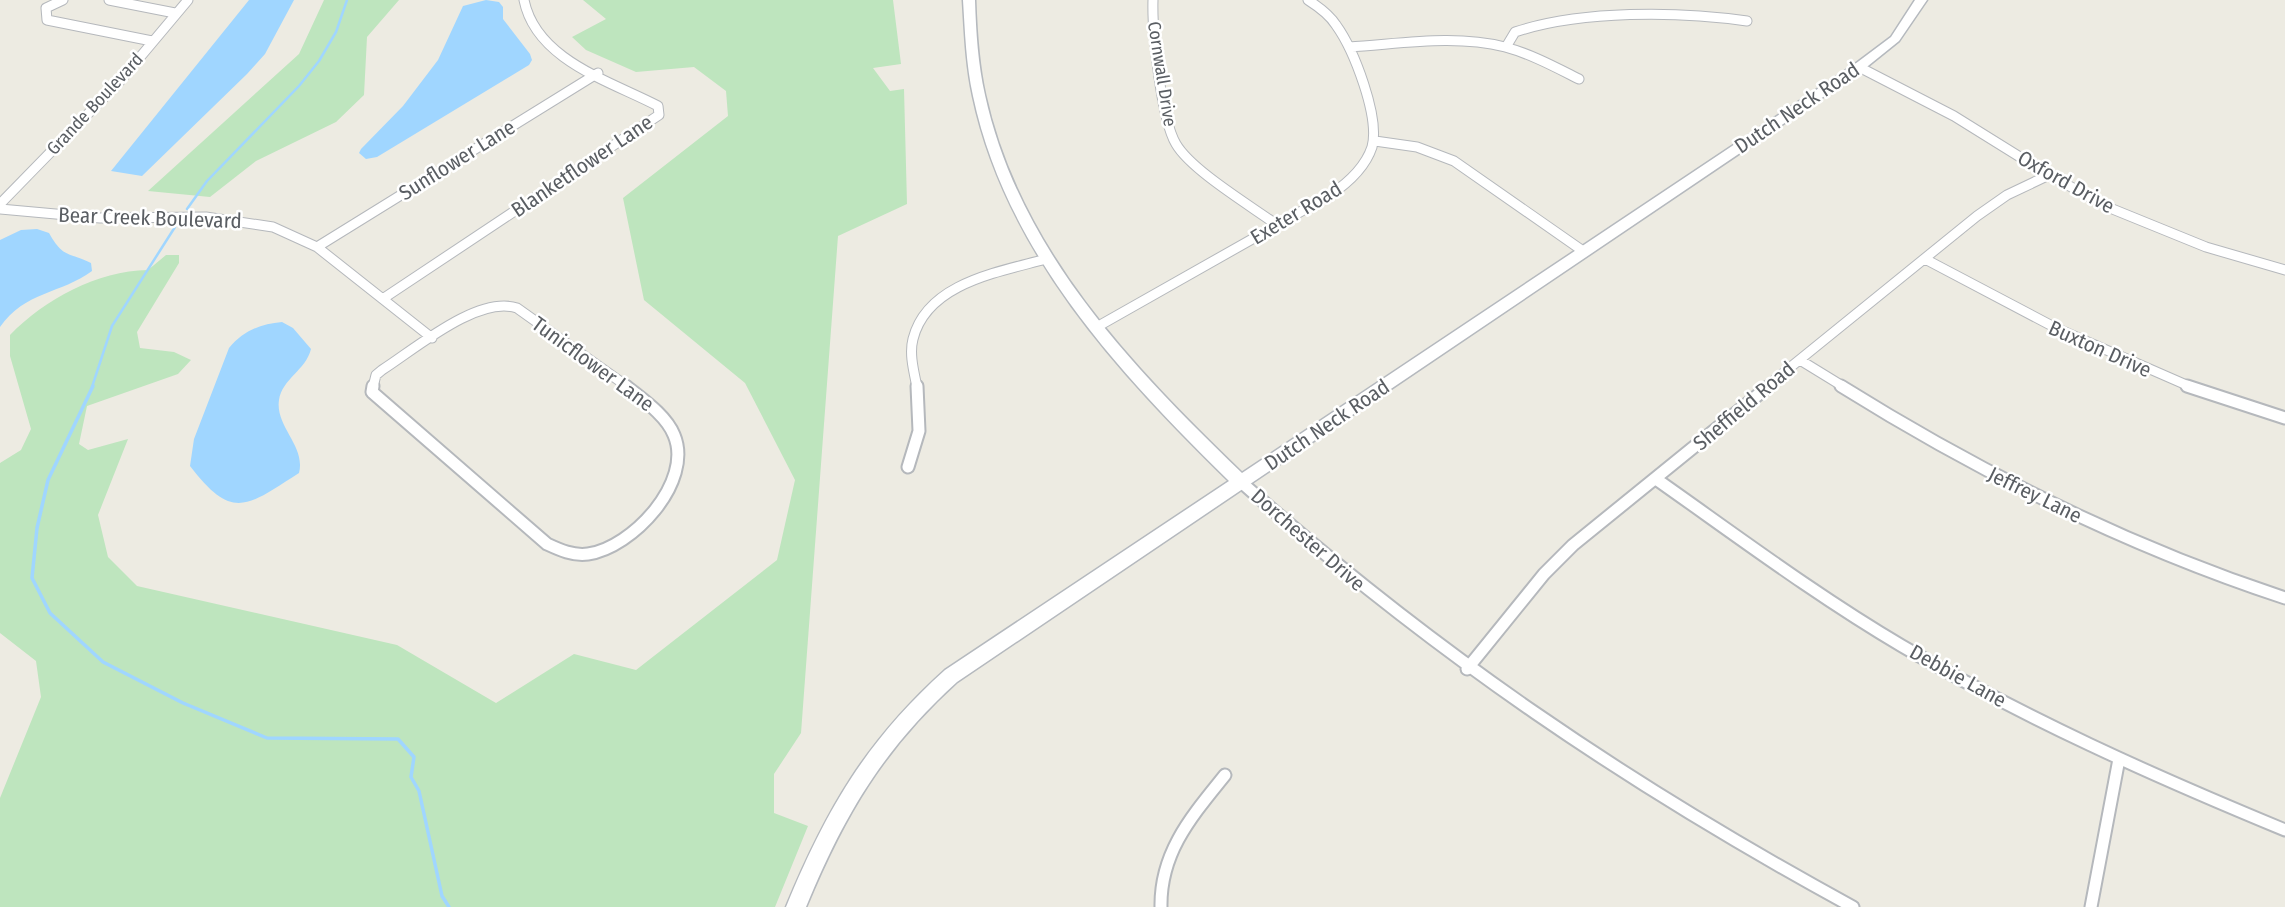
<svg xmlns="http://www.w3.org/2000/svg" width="2285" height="907" viewBox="0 0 2285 907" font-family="'Fira Sans Condensed',sans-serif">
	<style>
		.green { fill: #bee5be }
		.water { fill: #a0d6ff }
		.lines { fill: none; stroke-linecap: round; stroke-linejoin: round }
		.stream-far1 { stroke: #a0d6ff; stroke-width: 2.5 }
		.stream { stroke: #a0d6ff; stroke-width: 3.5 }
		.street-far1-casing { stroke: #b5b8bc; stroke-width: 11 }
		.street-casing { stroke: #b5b8bc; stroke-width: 15 }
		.secondary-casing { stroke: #b5b9be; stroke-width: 3 }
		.street-far1 { stroke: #fff; stroke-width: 9 }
		.street { stroke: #fff; stroke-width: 11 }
		.secondary { fill: #fff; fill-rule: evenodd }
		.labels { text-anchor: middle; stroke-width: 5; stroke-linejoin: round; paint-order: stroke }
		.far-street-label { font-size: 18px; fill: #5a5e63; stroke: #fff }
		.street-label { font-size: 21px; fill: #5a5e63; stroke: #fff }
	</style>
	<rect width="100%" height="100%" fill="#edebe2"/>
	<!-- green -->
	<path class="green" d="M324,0H399L367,37L364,95L336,122L256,161L210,197L148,191L299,54Z
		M583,0H893L901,64L873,68L890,91L904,89L907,204L838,236L801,733L774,774V813L808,826L775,907H0V798L41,697L36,661L0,633V463L21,450L31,429L10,356V335C45,299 97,271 148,270L166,255H179V263L137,332L140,348L174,352L191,360L178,374L87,406L79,444L88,450L128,439L98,515L108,557L137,586L397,645L496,703L574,654L636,670L777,560L795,480L745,383L644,300L623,198L728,116L726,91L694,67L636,72L586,50L572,37L606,19Z"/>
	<!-- water -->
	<path class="water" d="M249,0H294L265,54L247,74L142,176L111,171Z
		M486,0L499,2L503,7V19L530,54L532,60L529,65L377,157L366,159L359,153L361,149L403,106L438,60L463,6Z
		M37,229L49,233C63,258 68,252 91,263L92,271C61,294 25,291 0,327V240L21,230Z
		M282,322L293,328L311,349C306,370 282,379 279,400C275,427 306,446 299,473C247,506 233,522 190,466L194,439L229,348C243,331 260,324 282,322Z"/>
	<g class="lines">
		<!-- stream-far1 -->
		<path class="stream-far1" d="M187,209L207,181L299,86L319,61L336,32L347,0
			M92,387L112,326L175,227"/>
		<!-- stream -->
		<path class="stream" d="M93,386L48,480L37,528L32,578L50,613L103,662L183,703L267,738L398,739L414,757L411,777L419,791L442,896L449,907"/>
		<defs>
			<path id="street-far1" d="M63,0L46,8L47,20L152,41
				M109,0L175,13
				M1153,0C1152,30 1161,119 1176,144C1191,170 1251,206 1277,225
				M1349,47C1400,44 1454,34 1505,47C1531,54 1555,67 1579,79
				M1506,47L1515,32C1581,10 1678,11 1747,21
				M1859,67L1954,116L2049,175L2110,208L2206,247L2285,270
				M1375,141L1417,147L1454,161L1583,251
				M0,204L120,81L188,0
				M0,209L100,218L206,217L273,227L317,247L432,338
				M317,247L598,73
				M1925,259L2056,328L2191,387
				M384,298L659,115L658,106C610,81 536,60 524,0
				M1095,328L1330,195C1348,183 1365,168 1372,147C1380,117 1354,50 1336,25C1329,14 1319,7 1308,0
				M1800,360L1844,387
				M373,387L376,375L382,370C415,349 478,295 517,308L628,387
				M917,387C914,372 909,354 913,339C927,283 999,272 1046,259
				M1766,387L1977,216L2007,195L2049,175"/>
			<path id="street" d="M373,386L372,392L547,544C560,550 573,556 588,554C632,548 694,482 674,435C666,415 642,399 626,386
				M1841,386C1982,474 2127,546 2285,598
				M2187,386L2285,418
				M908,467L919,431L917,386
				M1656,479C1737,536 1817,596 1902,646C2024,718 2154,776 2285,830
				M1241,482C1434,653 1627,784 1853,907
				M1467,669L1544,574L1573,545L1769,386
				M1161,907C1160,852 1192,816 1225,775
				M2091,907L2119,759"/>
			<path id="secondary" d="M963,0H975C976,32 978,64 985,95C1019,250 1132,367 1242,473L1855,64L1891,37L1915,0H1927L1899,41L1863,70L957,682C883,749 844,815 806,907H786C826,810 866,741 945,670L1229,481C1119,373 1006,252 973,96C966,64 965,32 963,0Z"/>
		</defs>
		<!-- street-far1 casing -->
		<use href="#street-far1" class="street-far1-casing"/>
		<!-- street casing -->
		<use href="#street" class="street-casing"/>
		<!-- secondary casing -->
		<use href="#secondary" class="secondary-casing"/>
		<!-- street-far1 -->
		<use href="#street-far1" class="street-far1"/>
		<!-- street -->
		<use href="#street" class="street"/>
		<!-- secondary -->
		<use href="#secondary" class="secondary"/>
	</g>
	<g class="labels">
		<!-- far-street labels -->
		<g class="far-street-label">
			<text transform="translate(1162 74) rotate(81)" y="6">Cornwall Drive</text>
			<text transform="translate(95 104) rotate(-47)" y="6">Grande Boulevard</text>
		</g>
		<!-- street labels -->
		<g class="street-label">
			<text transform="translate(1797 108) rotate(-34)" y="7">Dutch Neck Road</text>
			<text transform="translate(457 160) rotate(-32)" y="7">Sunflower Lane</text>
			<text transform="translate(582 166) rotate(-34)" y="7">Blanketflower Lane</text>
			<text transform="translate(2066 182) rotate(29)" y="7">Oxford Drive</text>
			<text transform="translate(1296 213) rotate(-31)" y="7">Exeter Road</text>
			<text transform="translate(150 218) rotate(2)" y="7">Bear Creek Boulevard</text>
			<text transform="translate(2100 349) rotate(24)" y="7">Buxton Drive</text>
			<text transform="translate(593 364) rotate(36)" y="7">Tunicflower Lane</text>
			<text transform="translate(1744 406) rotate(-40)" y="7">Sheffield Road</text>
			<text transform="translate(1327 425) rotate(-34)" y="7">Dutch Neck Road</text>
			<text transform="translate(2035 495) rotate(26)" y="7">Jeffrey Lane</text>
			<text transform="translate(1308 540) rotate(41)" y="7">Dorchester Drive</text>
			<text transform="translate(1958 676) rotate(29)" y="7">Debbie Lane</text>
		</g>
	</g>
</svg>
